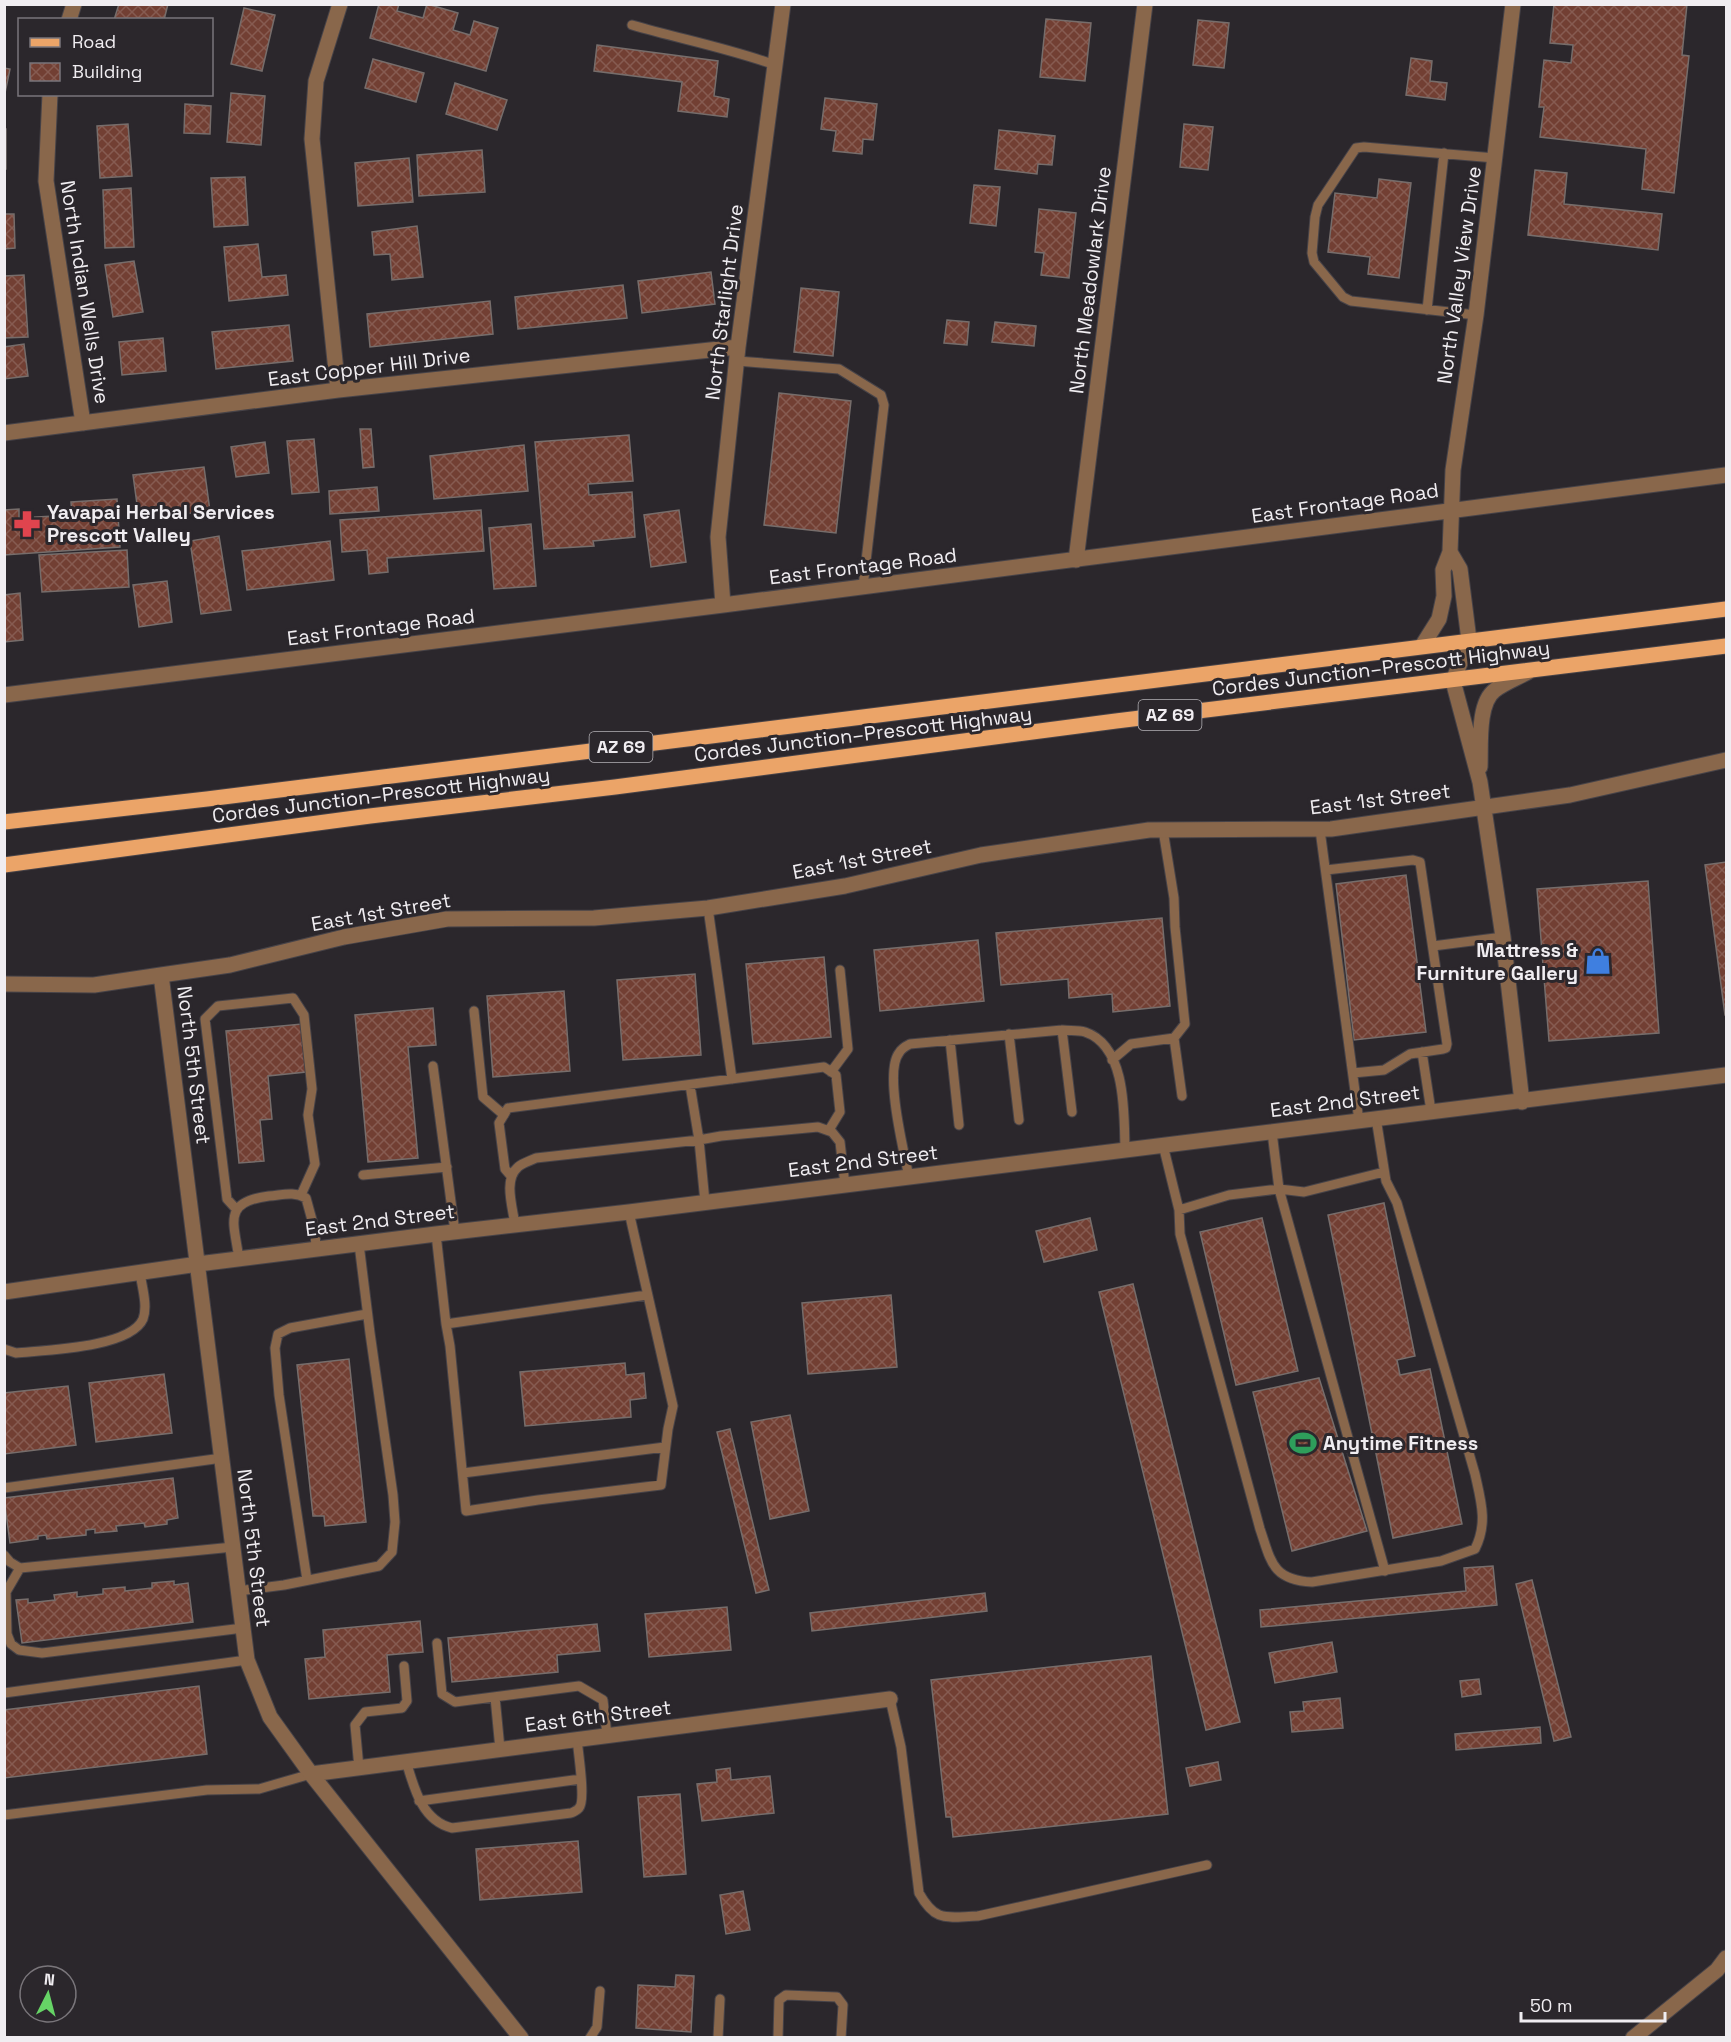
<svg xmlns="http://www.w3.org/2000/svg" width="1731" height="2042" viewBox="0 0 1731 2042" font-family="'Space Grotesk',sans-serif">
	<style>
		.building { fill: url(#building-cross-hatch); stroke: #766d6b; stroke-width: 1.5 }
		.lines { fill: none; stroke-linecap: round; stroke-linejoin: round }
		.lane-casing { stroke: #474348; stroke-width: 11 }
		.street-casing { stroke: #474348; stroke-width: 17 }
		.primary-casing { stroke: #474348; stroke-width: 17 }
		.lane { stroke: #89674b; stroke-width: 9 }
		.street { stroke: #89674b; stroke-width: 15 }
		.primary { stroke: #eba468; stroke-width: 15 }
		.labels { text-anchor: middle; stroke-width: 6; stroke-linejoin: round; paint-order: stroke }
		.shield { fill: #2b272c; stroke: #b5b2b6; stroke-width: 1.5 }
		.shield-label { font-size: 18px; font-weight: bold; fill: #f0edf1 }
		.street-label { font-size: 20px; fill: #f0edf1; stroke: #2b272c }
		.poi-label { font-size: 20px; font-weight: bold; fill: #f0edf1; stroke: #2b272c; text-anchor: start }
	</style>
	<defs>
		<pattern id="building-cross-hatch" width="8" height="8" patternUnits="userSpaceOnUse" patternTransform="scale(1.5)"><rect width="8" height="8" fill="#723f33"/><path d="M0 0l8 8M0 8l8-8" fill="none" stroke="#865b51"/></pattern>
	</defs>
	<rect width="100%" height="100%" fill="#2b272c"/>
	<!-- building -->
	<path class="building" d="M119,4H168L164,20H114Z
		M379,4H399L397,11L423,18L427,4L458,13L453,30L470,35L474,21L498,28L486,71L370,38Z
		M1554,4H1687L1682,55L1689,56L1674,193L1642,189L1646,149L1540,137L1544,107H1539L1544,60L1571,63L1573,45L1550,43Z
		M244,8L275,15L262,71L231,64Z
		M1046,19L1091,23L1085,81L1040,77Z
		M1198,20L1229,23L1224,68L1193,65Z
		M597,45L718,61L714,96L729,99L727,117L678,111L682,82L594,71Z
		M1411,58L1432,61L1430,81L1447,83L1445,100L1406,95Z
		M373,59L424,73L416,102L365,88Z
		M4,68L10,69L5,93L4,92Z
		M455,83L507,100L497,130L446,114Z
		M231,93L265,96L261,145L227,142Z
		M825,98L877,104L873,140L863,139L862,154L833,151L836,131L821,129Z
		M185,104L211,106L210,134L184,133Z
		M128,124L132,176L100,178L97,126Z
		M1184,124L1213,127L1208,170L1180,167Z
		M4,129H6V169H4Z
		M999,130L1055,136L1052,165L1038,164L1037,174L995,169Z
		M482,150L485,192L419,196L417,155Z
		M409,158L413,202L358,206L355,163Z
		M1535,170L1567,173L1564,204L1662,214L1658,250L1528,235Z
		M245,177L248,225L214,227L211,178Z
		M1379,179L1411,183L1399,278L1368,274L1370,257L1328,252L1335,193L1377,198Z
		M974,185L1000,187L996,226L970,223Z
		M131,188L134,247L105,248L103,190Z
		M1039,209L1076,213L1069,278L1041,275L1044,253L1035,252Z
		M4,214H14L15,248L4,249Z
		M417,226L423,277L392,280L390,254L374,255L372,232Z
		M258,244L262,277L286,275L288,295L229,301L224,247Z
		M134,261L143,312L113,317L105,265Z
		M711,272L715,304L642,313L638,281Z
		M24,275L28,337L4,338V276Z
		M623,285L627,318L518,329L515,297Z
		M801,288L839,292L833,356L794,352Z
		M490,301L493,334L370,347L367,314Z
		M947,320L969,322L967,345L944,343Z
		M995,322L1036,326L1034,346L992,342Z
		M289,325L293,361L216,369L212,332Z
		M163,338L166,371L122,375L119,342Z
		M24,344L28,376L4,379V347Z
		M779,393L851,401L836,533L764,525Z
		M360,429H371L374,467L363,468Z
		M629,435L633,481L588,484L589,495L632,492L635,537L593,541L594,546L544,549L535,442Z
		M314,439L319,492L292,494L287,441Z
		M265,442L269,473L236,477L231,447Z
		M524,445L528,491L434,499L430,456Z
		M204,467L210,511L139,519L133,475Z
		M377,487L379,511L330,514L329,491Z
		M117,499L120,547L4,555V510L19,509V518L72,515L71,502Z
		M481,510L484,551L387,558L388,572L369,574L367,550L342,552L340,520Z
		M679,510L686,562L651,567L644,515Z
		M531,524L536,586L494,589L489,528Z
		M219,536L231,610L201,614L190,541Z
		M330,541L334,580L247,590L242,551Z
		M127,550L129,587L42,592L39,555Z
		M167,581L172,622L139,627L133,585Z
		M20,593L23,640L4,642V595Z
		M1726,862V1015H1725L1705,865Z
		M1406,875L1426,1032L1354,1040L1336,884Z
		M1648,881L1659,1033L1549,1041L1537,889Z
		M1162,918L1170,1006L1113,1012L1112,994L1069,998L1068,979L1001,985L996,933Z
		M978,940L984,1001L880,1011L874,950Z
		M824,957L831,1037L753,1044L746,964Z
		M695,974L701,1055L623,1060L617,980Z
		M564,991L570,1071L493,1077L487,996Z
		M433,1008L436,1045L408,1047L418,1158L368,1162L355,1015Z
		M302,1024L306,1072L268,1076L272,1119L260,1120L264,1161L239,1163L226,1031Z
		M1384,1203L1415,1356L1397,1360L1400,1375L1430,1369L1462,1524L1393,1538L1328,1215Z
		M1090,1218L1097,1250L1044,1262L1036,1231Z
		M1262,1218L1298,1371L1236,1385L1200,1232Z
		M1133,1284L1240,1722L1206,1730L1099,1292Z
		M891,1295L897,1367L808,1374L802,1303Z
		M349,1359L366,1522L325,1526L324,1516H313L297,1365Z
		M625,1363L626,1375L644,1373L646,1398L630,1400L631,1417L525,1426L520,1372Z
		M164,1374L172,1433L96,1442L89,1383Z
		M1319,1378L1367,1531L1292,1551L1253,1392Z
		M68,1386L76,1445L4,1454V1393Z
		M790,1415L809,1511L770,1519L751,1422Z
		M730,1429L769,1590L756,1593L717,1432Z
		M173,1478L178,1518L167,1520V1524L145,1527L144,1523L116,1526L117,1531L95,1533V1529L86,1530V1535L47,1539L46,1535L38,1536V1539L10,1543L4,1498Z
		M1493,1566L1497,1605L1261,1627L1260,1610L1466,1591L1464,1568Z
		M1532,1580L1571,1737L1554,1741L1516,1584Z
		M174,1581V1585L188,1583L193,1622L22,1643L16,1600L28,1599V1603L55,1600L54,1595L77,1592V1597L103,1594V1589L125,1587V1591L152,1588V1583Z
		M985,1593L987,1611L812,1631L810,1613Z
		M727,1607L731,1650L649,1657L645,1614Z
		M420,1621L423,1652L387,1655L390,1692L309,1699L305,1659L325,1657L323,1630Z
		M597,1624L600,1651L557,1655L558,1672L452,1682L448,1638Z
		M1332,1642L1337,1672L1275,1683L1269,1653Z
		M1151,1656L1168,1814L953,1837L951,1817H946L931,1680Z
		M1479,1679L1481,1694L1462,1697L1460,1681Z
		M199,1686L207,1754L4,1778V1710Z
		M1340,1698L1343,1728L1292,1732L1290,1712L1304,1711L1303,1702Z
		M1540,1727L1541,1743L1456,1750L1455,1734Z
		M1218,1762L1221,1780L1190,1786L1186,1768Z
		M730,1768L731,1780L770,1776L774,1813L702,1821L697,1784L717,1782L716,1770Z
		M680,1794L686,1874L644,1877L638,1797Z
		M578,1841L582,1892L480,1900L476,1849Z
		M743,1891L750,1930L726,1934L720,1895Z
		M676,1975L694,1976L691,2032L636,2028L638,1985L675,1987Z"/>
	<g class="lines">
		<defs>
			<path id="lane" d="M632,25C680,39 728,48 775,65
				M1427,310L1444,153
				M1476,315L1351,301L1343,297L1314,262L1312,253L1315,217L1318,205L1356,148L1364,147L1495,158
				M737,361L839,369L881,395L884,405L863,587
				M1320,830L1359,1121
				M1326,870L1413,860L1420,862L1447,1044L1446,1048L1443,1049L1410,1054L1384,1070L1353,1073
				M708,908L732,1079
				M1433,946L1503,937
				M474,1011L483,1097L504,1115
				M1062,1030L1072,1112
				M1009,1034L1019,1120
				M1174,1038L1182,1096
				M950,1040L959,1125
				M1422,1052L1431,1111
				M1112,1060L1131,1044L1174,1038L1185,1024L1175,927L1174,898L1163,830
				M433,1066L455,1232
				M831,1072L848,1049L840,970
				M690,1085L699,1140L721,1136L818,1127L832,1132L840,1142L845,1185
				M1272,1132L1279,1189L1385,1571
				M1163,1145L1179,1210L1180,1234L1260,1529C1271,1561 1272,1580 1312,1582L1441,1561L1475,1549C1488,1523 1481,1501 1475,1474L1397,1203L1386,1181L1376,1118
				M363,1175L447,1167
				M511,1176L505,1169L499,1123L508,1108L824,1067L836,1075L840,1112L829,1130
				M909,1177C904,1152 884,1072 899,1053C901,1049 906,1046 910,1044L1062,1030C1069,1031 1078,1030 1085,1032C1127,1046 1124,1115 1125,1150
				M237,1210L227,1199L205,1019L218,1006L293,998L304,1015L312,1089L308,1115L315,1164L301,1195
				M1179,1210L1229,1195L1279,1189L1304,1192L1384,1172
				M515,1225C513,1208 503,1180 518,1167C522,1163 530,1161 536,1158L699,1140L705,1202
				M436,1234L446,1324L450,1346L466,1511L538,1500L661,1485L668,1429L673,1406L629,1212
				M239,1259C234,1222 222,1202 269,1196C283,1195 293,1191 306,1198L315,1231L316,1249
				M446,1324L647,1295
				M4,1349L16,1353C45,1350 130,1348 143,1319C148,1306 142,1287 140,1273
				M463,1473L665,1447
				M4,1488L222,1458
				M4,1555L10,1562L20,1568L233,1547
				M20,1568L6,1592L7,1634L11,1644L19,1650L42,1653L243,1628
				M307,1580L279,1395L275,1348L278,1334L290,1328L367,1314
				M238,1591L284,1585L379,1566L392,1552L395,1522L393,1495L370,1333L359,1244
				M437,1643L442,1694L455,1702L579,1686L603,1700L607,1735
				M4,1693L247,1660
				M495,1697L500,1749
				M890,1699L901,1747L919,1893C936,1923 946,1917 978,1916L1207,1865
				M406,1761C414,1788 422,1821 452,1828L571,1813C572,1813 579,1809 579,1808C586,1801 578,1751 577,1739
				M359,1768L355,1725L365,1712L402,1708L407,1701L404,1666
				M419,1801L581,1779
				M4,1815L207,1790L259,1789L311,1774
				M590,2038L597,2027L600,1991
				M718,2038L720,1999
				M778,2038L779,2000L786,1995L837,1997L843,2005L841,2038"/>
			<path id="street" d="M69,20L74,4
				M50,94L46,181L83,423
				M338,390L312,139L316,81L340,4
				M4,433L338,390L738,347
				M1450,552L1460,569L1469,640L1453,681L1480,782L1503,937L1522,1102
				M1076,560L1145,4
				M723,605L718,537L738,347L783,4
				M1422,646L1439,619L1444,596L1443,570L1450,552L1453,470L1476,315L1513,4
				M4,695L723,605L1726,475
				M1480,767C1481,747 1477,703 1495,690C1504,683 1517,678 1528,672
				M161,975L247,1660L270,1717L311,1774L521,2038
				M4,984L94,985L161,975L230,965L344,937L447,919L594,918L708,908L845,886L981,855L1149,830L1331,829L1570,795L1726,760
				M4,1292L198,1264L436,1234L629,1212L1726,1075
				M311,1774L890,1699
				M1633,2038L1717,1970L1726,1958"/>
			<path id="primary" d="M4,822L207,799L1726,609
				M4,865L370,816L615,787L1116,721L1726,646"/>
		</defs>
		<!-- lane casing -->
		<use href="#lane" class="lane-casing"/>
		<!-- street casing -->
		<use href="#street" class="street-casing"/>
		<!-- primary casing -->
		<use href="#primary" class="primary-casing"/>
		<!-- lane -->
		<use href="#lane" class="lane"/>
		<!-- street -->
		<use href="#street" class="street"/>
		<!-- primary -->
		<use href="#primary" class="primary"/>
	</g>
	<!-- icons -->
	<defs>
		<symbol id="pharmacy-bare" viewBox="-9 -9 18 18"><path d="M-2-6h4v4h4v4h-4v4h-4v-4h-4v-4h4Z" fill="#e0444e" stroke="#2b272c" stroke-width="2.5" paint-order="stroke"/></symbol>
		<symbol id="shop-bare" viewBox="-9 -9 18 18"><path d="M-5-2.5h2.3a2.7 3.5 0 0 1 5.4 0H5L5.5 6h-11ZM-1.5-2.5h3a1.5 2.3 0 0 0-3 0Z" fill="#3f7fe0" stroke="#2b272c" stroke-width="2.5" paint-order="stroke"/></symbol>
		<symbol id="stadium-bare" viewBox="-9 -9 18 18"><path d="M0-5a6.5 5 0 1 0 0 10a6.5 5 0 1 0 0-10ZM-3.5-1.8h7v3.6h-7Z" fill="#2e9e5b" stroke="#2b272c" stroke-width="2.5" paint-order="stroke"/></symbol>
	</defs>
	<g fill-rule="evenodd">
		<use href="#pharmacy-bare" x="8" y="505" width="38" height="38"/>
		<use href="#shop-bare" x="1579" y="942" width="38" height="38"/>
		<use href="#stadium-bare" x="1284" y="1424" width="38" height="38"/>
	</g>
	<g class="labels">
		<!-- shield labels -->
		<g class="shield">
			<rect x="1138.5" y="700" width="63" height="30" rx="4.5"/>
			<rect x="589.5" y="732" width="63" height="30" rx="4.5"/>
		</g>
		<g class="shield-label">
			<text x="1170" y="721">AZ 69</text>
			<text x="621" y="753">AZ 69</text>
		</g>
		<!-- street labels -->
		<g class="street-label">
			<text transform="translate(1459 275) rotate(-82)" y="7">North Valley View Drive</text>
			<text transform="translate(1090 280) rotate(-83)" y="7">North Meadowlark Drive</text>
			<text transform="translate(85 292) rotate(81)" y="7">North Indian Wells Drive</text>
			<text transform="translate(724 302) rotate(-83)" y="7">North Starlight Drive</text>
			<text transform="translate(369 367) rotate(-7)" y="7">East Copper Hill Drive</text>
			<text transform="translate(1345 503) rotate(-8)" y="7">East Frontage Road</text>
			<text transform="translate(863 566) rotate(-7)" y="7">East Frontage Road</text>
			<text transform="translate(381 627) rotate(-7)" y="7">East Frontage Road</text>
			<text transform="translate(1381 668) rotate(-7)" y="7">Cordes Junction–Prescott Highway</text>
			<text transform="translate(863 734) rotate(-7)" y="7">Cordes Junction–Prescott Highway</text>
			<text transform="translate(381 795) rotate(-7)" y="7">Cordes Junction–Prescott Highway</text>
			<text transform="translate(1380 799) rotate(-7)" y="7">East 1st Street</text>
			<text transform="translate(862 859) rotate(-11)" y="7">East 1st Street</text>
			<text transform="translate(381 912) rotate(-10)" y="7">East 1st Street</text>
			<text transform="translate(194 1065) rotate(83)" y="7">North 5th Street</text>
			<text transform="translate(1345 1101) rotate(-7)" y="7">East 2nd Street</text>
			<text transform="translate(863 1161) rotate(-7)" y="7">East 2nd Street</text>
			<text transform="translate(380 1220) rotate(-7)" y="7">East 2nd Street</text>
			<text transform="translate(254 1548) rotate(83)" y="7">North 5th Street</text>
			<text transform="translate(598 1716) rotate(-7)" y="7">East 6th Street</text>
		</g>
		<!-- poi labels -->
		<g class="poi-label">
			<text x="47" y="519">Yavapai Herbal Services<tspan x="47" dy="23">Prescott Valley</tspan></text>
			<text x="1578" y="957" text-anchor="end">Mattress &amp;<tspan x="1578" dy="23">Furniture Gallery</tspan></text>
			<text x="1323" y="1450">Anytime Fitness</text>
		</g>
	</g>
	<!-- border -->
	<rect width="1731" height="2042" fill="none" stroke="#f0edf1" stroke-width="12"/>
	<!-- legend -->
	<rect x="18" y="18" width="195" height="78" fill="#2b272c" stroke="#7a767b" stroke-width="1.5"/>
	<rect x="30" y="38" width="30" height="9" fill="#eba468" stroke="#7a767b" stroke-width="1.5"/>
	<text x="72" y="48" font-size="18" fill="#f0edf1">Road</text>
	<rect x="30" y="63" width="30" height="18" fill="url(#building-cross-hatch)" stroke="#7a767b" stroke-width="1.5"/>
	<text x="72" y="78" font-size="18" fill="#f0edf1">Building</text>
	<!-- north arrow -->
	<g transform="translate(48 1994) rotate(6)"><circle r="28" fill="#2b272c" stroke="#7a767b" stroke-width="1.5"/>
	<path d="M0-4.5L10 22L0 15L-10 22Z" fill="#66d466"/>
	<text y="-9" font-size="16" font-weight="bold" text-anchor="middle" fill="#f0edf1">N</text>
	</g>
	<!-- scale -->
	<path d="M1521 2012v9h144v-9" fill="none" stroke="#f0edf1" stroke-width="3"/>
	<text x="1530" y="2012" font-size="18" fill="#f0edf1" stroke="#2b272c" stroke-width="4.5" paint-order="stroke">50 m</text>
</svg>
